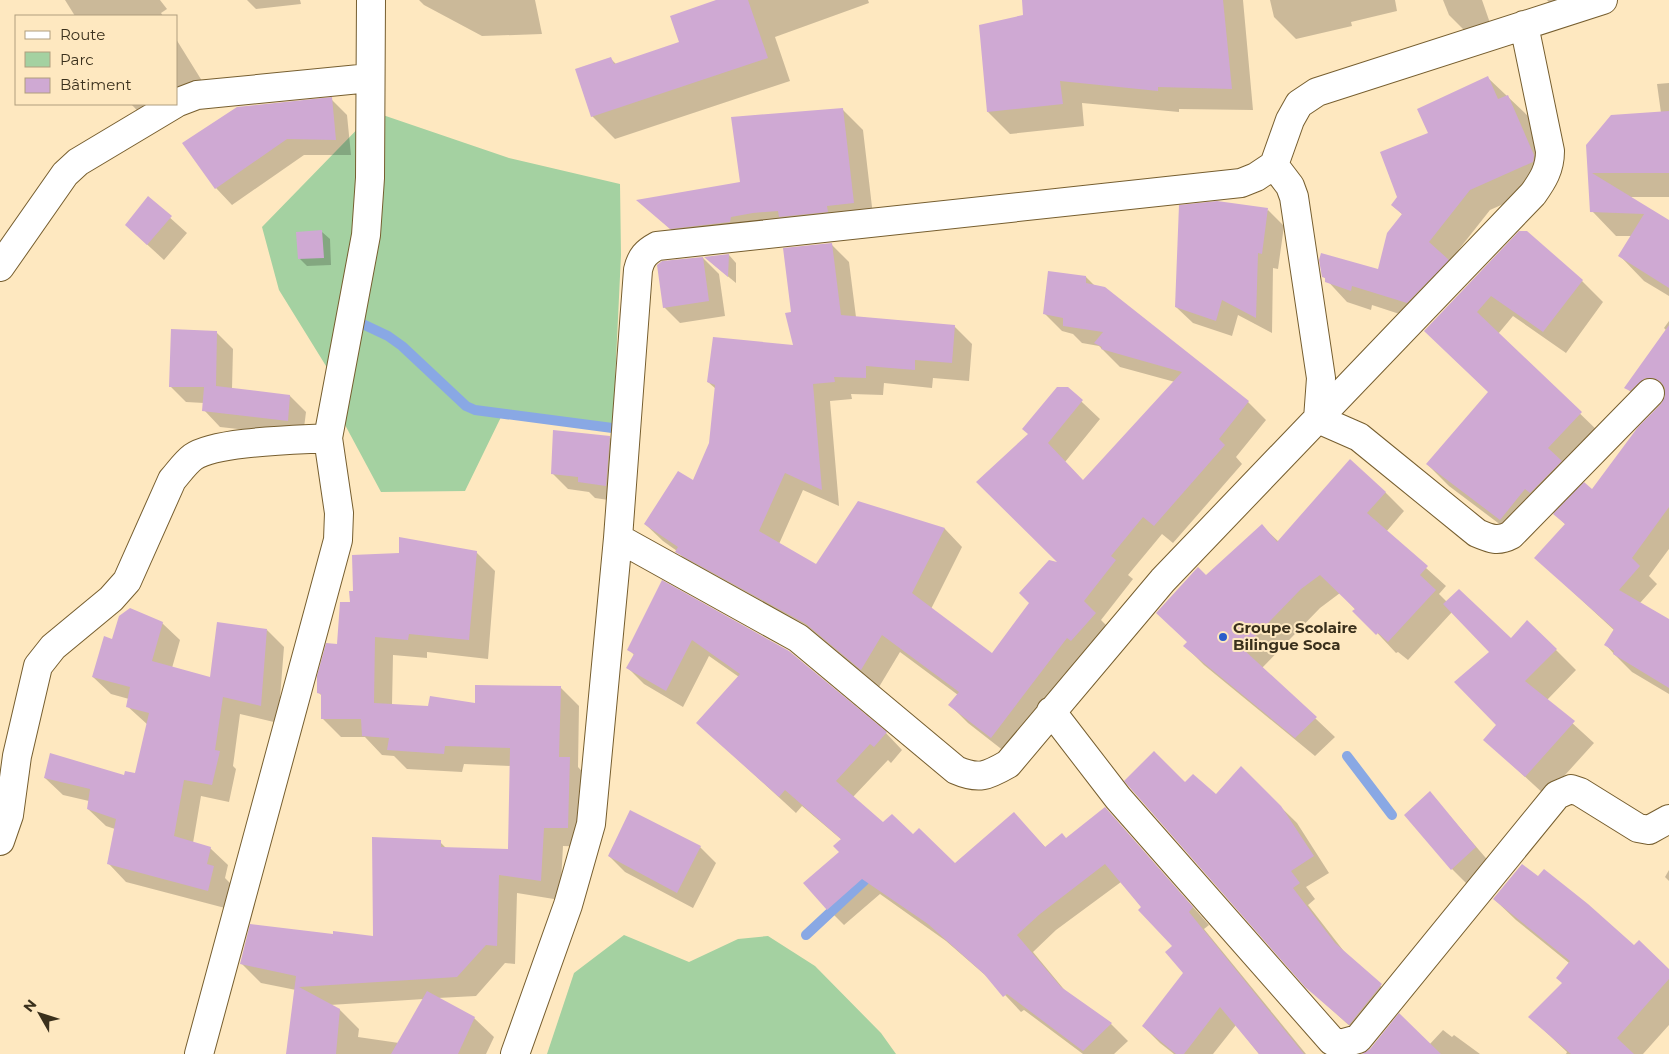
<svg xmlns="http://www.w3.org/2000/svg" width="1669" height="1054" viewBox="0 0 1669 1054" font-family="Montserrat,sans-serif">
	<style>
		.green { fill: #a4d1a1 }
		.shadow { fill: #0003; fill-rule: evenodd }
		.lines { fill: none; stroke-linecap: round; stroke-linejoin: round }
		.stream { stroke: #89a8e4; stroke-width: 10 }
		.building { fill: #cfa9d3 }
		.minor-casing { stroke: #765e2f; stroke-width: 30 }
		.minor { stroke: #fff; stroke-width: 28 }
		.poi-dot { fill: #2a5cca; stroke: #fee8c0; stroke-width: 2 }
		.labels { text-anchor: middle; stroke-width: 4; stroke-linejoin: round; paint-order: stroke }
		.poi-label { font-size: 15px; font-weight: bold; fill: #3a301c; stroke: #fee8c0; text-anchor: start }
	</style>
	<rect width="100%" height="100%" fill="#fee8c0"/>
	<!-- green -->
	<path class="green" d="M374,112L509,158L620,184L621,255L613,424L502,415L465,491L381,492L344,423L339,387L279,290L262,227Z
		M624,935L689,962L738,939L768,936L815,966L881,1033L896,1054H547L574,973Z"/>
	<!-- shadow -->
	<path class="shadow" d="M65,0H160L167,9L161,13L163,16H75Z
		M247,0H300L301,4L256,9Z
		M419,0H535L542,34L482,36L424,5Z
		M719,0H868L869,3L775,37L790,81L615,139L592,116L610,58L617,65L681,43Z
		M1023,0H1243L1253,110L1179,109V112L1082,103L1084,126L1010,134L988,112L1025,16Z
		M1270,0H1395L1397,11L1351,22L1352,26L1296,39L1274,17Z
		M1443,0H1482L1490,23L1465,31L1449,15Z
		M1547,0H1572L1551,5Z
		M176,39L212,97L156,130L131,104H176Z
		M1488,78L1528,116L1554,177L1553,182L1490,210L1449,262L1427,323L1372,305L1371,310L1347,302L1323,276L1379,270L1403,215L1392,205L1399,197L1430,134Z
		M1669,83V197H1629L1669,221V296L1644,281L1620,256L1632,236H1616L1592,211L1588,146L1661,113L1657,84Z
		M331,99L347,115L351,155H304L232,205L216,188L184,143Z
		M842,109L863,130L874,224L693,249L639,201L742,183Z
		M148,198L187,233L164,260L126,225Z
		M1268,210L1284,226L1278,269L1273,268L1272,333L1238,315L1232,336L1193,323L1176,307Z
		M322,232L330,239L331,265L307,266L299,258Z
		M1520,232L1581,280L1603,302L1566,353L1513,316L1498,334L1602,435L1569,470L1592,491L1639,428L1666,398V395H1663L1643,405L1626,387L1645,361L1669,384V549L1649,576L1657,584L1640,603L1669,620V694L1632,672L1614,654L1606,645L1615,631L1536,558L1566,525L1554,513L1552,514L1548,510L1522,541L1449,486L1427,464L1489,392L1447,352Z
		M831,244L849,262L856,317L954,326L972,344L969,381L933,378L932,388L884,383L883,395L851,394L852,399L830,401L839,506L803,490L779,544L817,566L858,502L945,529L962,547L931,609L993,655L1061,565L1030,435L1067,388L1100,419L1065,462L1084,482L1175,382L1120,367L1099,346L1082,343L1073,334L1062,331L1044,313L1086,277L1095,286L1105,288L1248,402L1266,420L1236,457L1242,464L1173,543L1162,534L1128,575L1133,579L1101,620L1113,632L1009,755L968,723L950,705L958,695L900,652L879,687L825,642L695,570L677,551L663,541L645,524L693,482L710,443L716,389L708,382L794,346L793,313Z
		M729,255L736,263V283L713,264Z
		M703,258L719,274L725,316L680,323L664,307Z
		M1669,321V333L1664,328Z
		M216,332L233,349L232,389L290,396L306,412L303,436L220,427L204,410V403L186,402L170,386Z
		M609,437L626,453L622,502L595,498L589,492L568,489L552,473Z
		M1385,492L1404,511L1386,532L1446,586L1439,594L1447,602L1511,640L1556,650L1576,670L1547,700L1594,743L1546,796L1485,740L1498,725L1491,652L1452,612L1408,660L1398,652L1396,653L1340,593L1320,608L1262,668L1335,737L1315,756L1204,665L1185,646L1188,643L1206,576L1262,526L1280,543Z
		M476,552L495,571L488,659L427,652V658L393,655L392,705L429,707L476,705L560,687L579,706L578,767L588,778L587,847L563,846L560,900L517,893L515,964L505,963L476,996L438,998L474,1018L494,1037L486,1054H287L296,990L261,983L242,964L334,936L374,937L440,842L447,849L509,851L511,766L464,764L462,772L407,769L394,756L382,755L365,737H341L322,718L323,697L318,692L338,645L351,604ZM424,999L399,1043L358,1037L359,1029L340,1010L330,1005Z
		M662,582L886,733L902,750L891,763L888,760L853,797L883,823L913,836L955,864L1014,814L1046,848L1067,839L1105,808L1209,925L1204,929L1306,1054H1259L1236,1025L1213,1054H1174L1160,1043L1143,1026L1185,973L1174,947L1121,882L1056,930L1033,952L1067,993L1111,1024L1128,1041L1114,1054H1083L1024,1010L1021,1012L992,981L946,941L880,894L844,925L828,909L842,840L802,806L796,813L698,723L739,677L709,656L683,707L644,684L628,668L634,655L629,649Z
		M162,623L180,640L172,668L211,678L267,630L284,647L278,723L240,714L233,766L236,769L229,802L201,796L193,843L210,848L228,865L225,878L231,884L225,908L126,882L109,864L115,829L106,826L88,809L89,801L63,795L45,778L136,775L148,725L127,706L129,699L111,694L93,677L112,641Z
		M1241,768L1297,823L1329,873L1306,887L1315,899L1308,905L1346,954L1397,1001L1365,1040L1306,986L1186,783L1216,796Z
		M1430,793L1491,864L1468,885L1452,869Z
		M700,847L716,863L693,908L625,872L609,856Z
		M1669,870V881L1665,877Z
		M1494,899L1634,946L1669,970V1025L1643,1054H1566L1567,1052L1530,1017L1563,984L1569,963L1516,920Z
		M1443,1030L1452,1037L1454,1035L1480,1054H1363L1429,1045Z"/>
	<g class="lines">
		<!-- stream -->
		<path class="stream" d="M352,319L388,336L402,346L466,406L475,410L620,429
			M1347,756L1392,815
			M806,935L864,881"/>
	</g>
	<!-- building -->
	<path class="building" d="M716,0H748L768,58L591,117L575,69L611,57L614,64L679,42L670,16Z
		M1022,0H1223L1232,89L1158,87V91L1060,81L1063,104L987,112L979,25L1023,15Z
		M1488,76L1498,99L1508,95L1534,155L1533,162L1470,190L1429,242L1449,260L1407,303L1352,286L1351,291L1325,282V278L1322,277L1319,260L1321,253L1378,269L1387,233L1402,214L1391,205L1397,197L1380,152L1428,133L1417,109Z
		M332,97L336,140L287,139L215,189L182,143L237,107Z
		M843,108L854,203L827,206L828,212L779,217L778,211L753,213L731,217L730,222L670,229L636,200L740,182L731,117Z
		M1669,111V173H1592L1669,220V288L1618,256L1644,214L1590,212L1586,145L1611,115Z
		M148,196L172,216L147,245L125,225Z
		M1217,201L1268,208L1262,254L1258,253L1256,318L1222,300L1216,321L1175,307L1179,205Z
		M322,230L324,258L298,259L296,232Z
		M1519,231H1527L1583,280L1543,332L1491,296L1477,312L1582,412L1548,448L1562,461L1530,493L1525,489L1500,520L1426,464L1488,392L1424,331Z
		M832,243L841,315L955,325L952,363L915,360V370L866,366V378L834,377L835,382L813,384L822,490L785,473L759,531L816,564L858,501L945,528L912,593L992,653L1029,603L1019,593L1049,560L1057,562L976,482L1028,434L1022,429L1057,387H1068L1083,400L1048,443L1083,480L1182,372L1101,349L1102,347L1094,343L1103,332L1063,326V318L1043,314L1048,271L1086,276V283L1105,287L1249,401L1219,439L1225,445L1154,526L1143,517L1111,556L1116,560L1084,601L1096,613L1071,641L1067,638L991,738L948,705L959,692L882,635L861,670L806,624L675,552L678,547L644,524L678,471L693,480L709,443L715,385L707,382L713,337L793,345L785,313L791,312L783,248Z
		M729,254L728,277L704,257Z
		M703,257L709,301L663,308L657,265L662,261Z
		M1669,325V507L1632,558L1640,566L1619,590L1669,619V688L1613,654L1614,651L1604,645L1614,629L1534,558L1565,524L1553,514L1584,482L1592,489L1638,427L1661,404L1665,396V388L1661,382L1654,378H1645L1630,391L1624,388Z
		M171,329L217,331L216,386L290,395L288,421L202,411L204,387H169Z
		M553,430L610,436L606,486L578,482V477L551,474Z
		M1350,459L1386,492L1367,513L1428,566L1420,575L1436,590L1388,642L1378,633L1376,635L1352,611L1355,609L1320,575L1301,589L1243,649L1317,717L1295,738L1183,646L1187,642L1156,613L1198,567L1206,575L1262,524L1277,542Z
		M399,537L477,551L469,640L409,634L408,640L375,637L374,703L428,706L430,696L475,703V685L561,686L559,757H570L568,828H544L541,881L499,875L497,946L486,945L457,977L299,987L340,1009L336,1054H286L296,976L240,964L250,924L333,934V931L373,936L372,837L441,840V847L508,849L510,748L445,746L444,754L387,750L389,738L362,736L361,719H321V694L317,693V676L326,643L337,644L340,602H350L349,591H353L352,555L399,553Z
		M662,580L789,651L887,732L874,747L870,744L836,781L883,822L892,814L913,834L919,828L955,863L1014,812L1045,847L1062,833L1066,838L1105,807L1193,907L1189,912L1304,1054H1259L1220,1007L1184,1054H1176L1142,1026L1183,973L1165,952L1172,946L1138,910L1141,907L1105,864L1040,914L1017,935L1061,987L1112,1023L1083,1051L1007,994L1003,997L984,974L928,924L862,879L827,910L803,883L839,852L833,846L841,839L785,790L779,797L696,723L740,674L692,640L666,691L626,668L634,654L627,650Z
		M1459,589L1511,638L1527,620L1557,649L1525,681L1575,721L1525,777L1483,740L1496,725L1454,682L1489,652L1443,604Z
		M130,608L163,622L152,661L210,677L217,622L267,629L261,706L223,697L215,750L220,751L212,785L184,780L174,836L211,847L207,864L214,866L208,891L107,864L116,819L87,809L90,789L44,778L50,753L124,775L125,771L135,773L149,713L126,707L130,687L92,677L104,636L112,639L119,616Z
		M1154,751L1185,782L1193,774L1216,794L1241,766L1281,806L1314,856L1291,871L1300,883L1293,888L1335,943L1382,984L1349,1025L1305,987L1124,781Z
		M1430,791L1476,847L1451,870L1404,815Z
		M630,810L701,846L677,893L608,856Z
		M1522,864L1538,876L1544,869L1588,904L1634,945L1639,940L1669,969V979L1617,1038L1634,1054H1571L1528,1017L1562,983L1556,978L1570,961L1493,899Z
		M427,991L475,1017L458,1054H391Z
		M1399,1013L1441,1054H1362L1370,1049Z"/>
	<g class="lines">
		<defs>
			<path id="minor" d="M176,103L197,95L370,78
				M1274,165L1290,186L1294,197L1321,378L1318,419
				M0,267L65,174L78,162L175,104
				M1318,419L1359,437L1477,533C1491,539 1498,542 1511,535L1650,393
				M618,538L798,638L956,770C979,780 987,776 1008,764L1163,580L1533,194C1543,180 1550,169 1550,151L1524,25
				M1051,711L1118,798L1332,1041L1340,1044L1358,1039L1557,795L1571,789L1580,792L1638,828L1649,830L1669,819
				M0,841L9,815L17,756L38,666L53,647L111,599L127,581L172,480C179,472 185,463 193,457C216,441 298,440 328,438
				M199,1054L338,540L339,513L328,438L366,235L370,178L371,0
				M515,1054L568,905L591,824L618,538L638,270C641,257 646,252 657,246L1241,183L1256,177L1274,165L1290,120L1299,104L1317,92L1603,0"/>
		</defs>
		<!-- minor casing -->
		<use href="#minor" class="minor-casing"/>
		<!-- minor -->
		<use href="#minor" class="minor"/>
	</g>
	<!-- markers -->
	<circle class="poi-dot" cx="1223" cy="637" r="5"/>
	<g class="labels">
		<!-- poi labels -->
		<g class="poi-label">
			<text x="1233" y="633">Groupe Scolaire<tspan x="1233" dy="17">Bilingue Soca</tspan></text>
		</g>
	</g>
	<!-- legend -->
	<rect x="15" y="15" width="162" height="90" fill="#fee8c0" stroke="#b09e7e"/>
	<rect x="25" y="31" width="25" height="8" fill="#ffffff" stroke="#b09e7e"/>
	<text x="60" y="40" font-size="15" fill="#3a301c">Route</text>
	<rect x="25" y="52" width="25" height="15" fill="#a4d1a1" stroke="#b09e7e"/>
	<text x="60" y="65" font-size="15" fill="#3a301c">Parc</text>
	<rect x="25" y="78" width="25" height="15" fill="#cfa9d3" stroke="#b09e7e"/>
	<text x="60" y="90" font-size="15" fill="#3a301c">Bâtiment</text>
	<!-- north arrow -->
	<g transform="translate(40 1014) rotate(309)" stroke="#fee8c0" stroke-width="4" paint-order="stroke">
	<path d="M0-4L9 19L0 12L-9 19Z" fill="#3a301c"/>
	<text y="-8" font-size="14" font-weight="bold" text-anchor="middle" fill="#3a301c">N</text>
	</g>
</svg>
